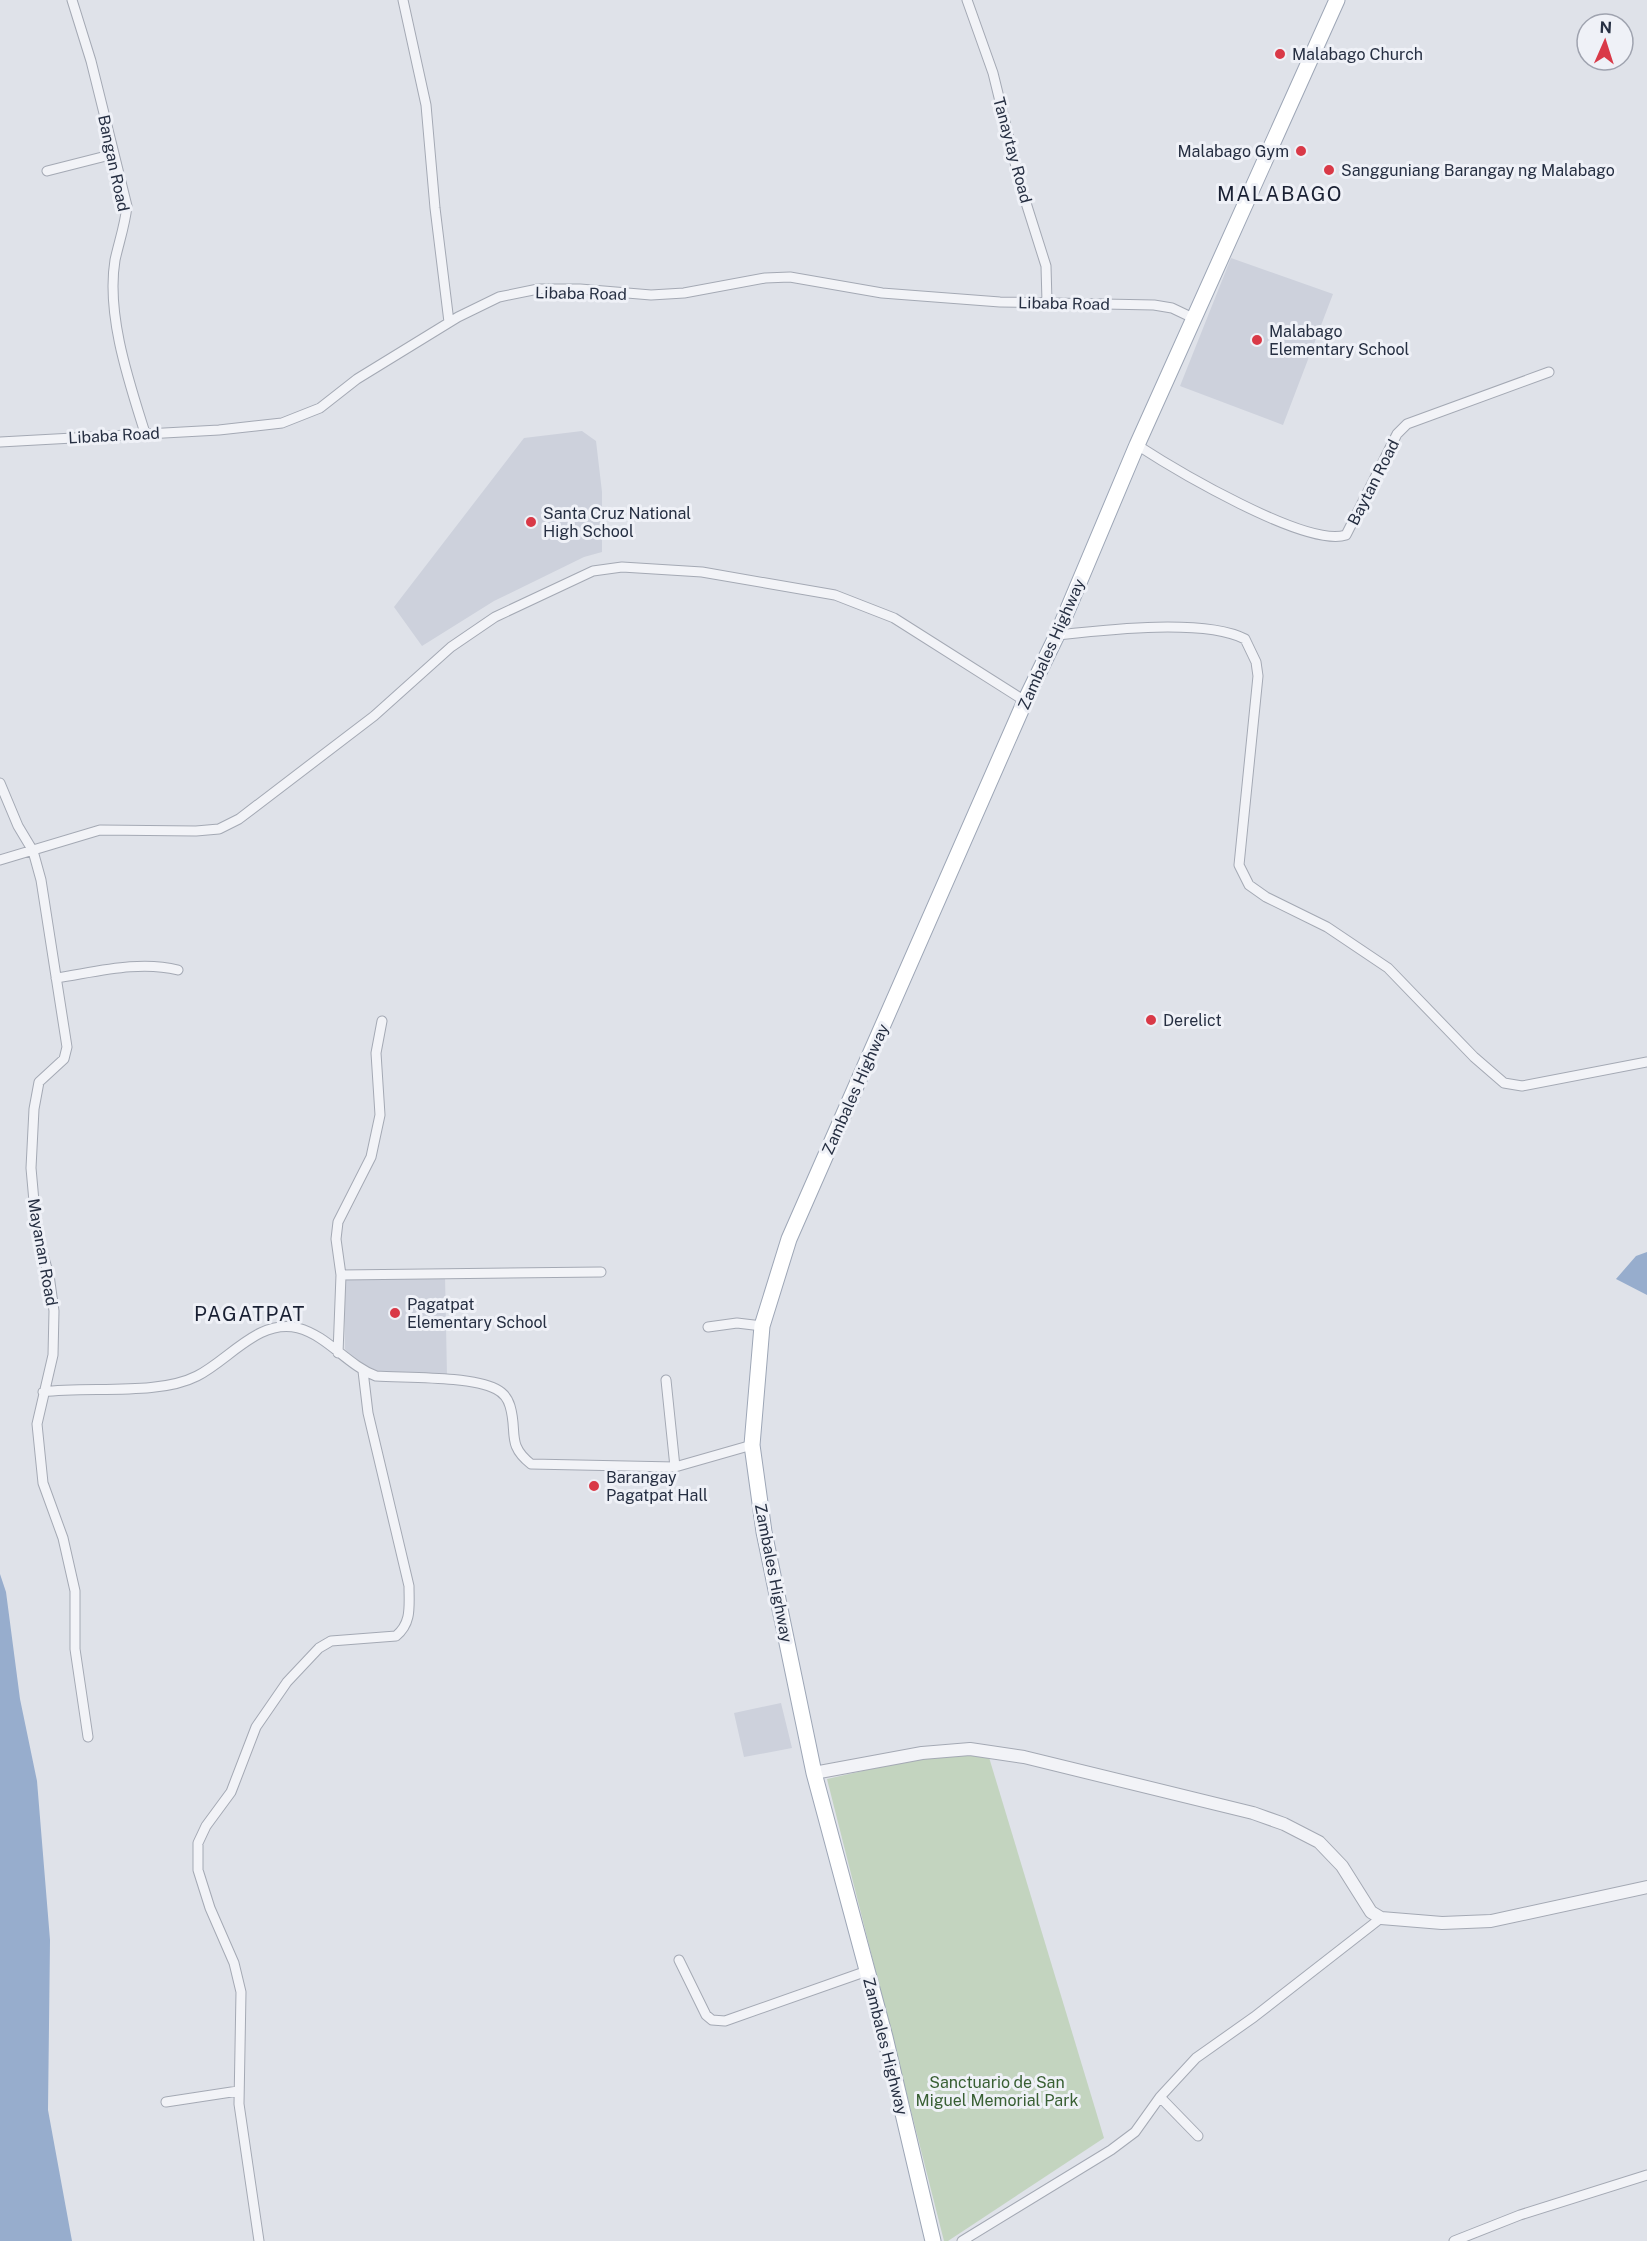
<svg xmlns="http://www.w3.org/2000/svg" width="1647" height="2241" viewBox="0 0 1647 2241" font-family="'Public Sans',sans-serif">
	<style>
		.built { fill: #cdd1dc }
		.green { fill: #c3d4bf }
		.water { fill: #97adcd }
		.lines { fill: none; stroke-linecap: round; stroke-linejoin: round }
		.minor-casing { stroke: #a4a9b4; stroke-width: 11 }
		.tertiary-casing { stroke: #a4a9b4; stroke-width: 14 }
		.primary-casing { stroke: #9da6b6; stroke-width: 17 }
		.minor { stroke: #f2f3f7; stroke-width: 9 }
		.tertiary { stroke: #f2f3f7; stroke-width: 12 }
		.primary { stroke: #fff; stroke-width: 15 }
		.poi-dot { fill: #d93947; stroke: #eff1f7; stroke-width: 2 }
		.labels { text-anchor: middle; stroke-width: 6; stroke-linejoin: round; paint-order: stroke }
		.poi-label { font-size: 16px; fill: #262f42; stroke: #eff1f7; text-anchor: start }
		.street-label { font-size: 16px; fill: #262f42; stroke: #eff1f7 }
		.park-label { font-size: 16px; fill: #385f33; stroke: #eff1f7 }
		.quarter-label { font-size: 20px; letter-spacing: 1.5px; fill: #192033; stroke: #eff1f7 }
	</style>
	<rect width="100%" height="100%" fill="#dfe2e9"/>
	<!-- built -->
	<path class="built" d="M1231,258L1333,294L1283,425L1180,386Z
		M582,431L596,441L602,492V552L584,557L494,601L422,646L394,607L524,438Z
		M445,1275L447,1376L373,1373L351,1356L345,1349L344,1277Z
		M781,1703L792,1748L744,1757L734,1713Z"/>
	<!-- green -->
	<path class="green" d="M988,1754L1104,2138L948,2241H944L827,1779L920,1758Z"/>
	<!-- water -->
	<path class="water" d="M1647,1252V1295L1616,1279L1636,1256Z
		M0,1574L6,1592L20,1699L37,1781L50,1940L48,2110L72,2241H0Z"/>
	<g class="lines">
		<defs>
			<path id="minor" d="M72,0L91,61L127,206C125,225 119,242 115,260C106,315 129,382 145,433
				M403,0L426,105L435,208L449,322
				M967,0L993,73L1021,187L1046,266L1047,302
				M47,171L114,154
				M0,442L219,430L282,423L320,408L357,379L458,317L499,297L538,289H580L651,295L684,293L765,278L790,277L882,293L1000,302L1154,305L1172,308L1193,318
				M1137,445C1174,469 1306,548 1346,535L1397,434L1407,424L1549,372
				M1057,635C1103,630 1204,618 1245,639L1256,662L1258,676L1239,865L1249,885L1266,897L1327,927L1388,968L1474,1057L1504,1083L1522,1086L1647,1062
				M0,783L18,826L33,851L41,880L67,1047L64,1059L39,1082L34,1109L31,1168L37,1235L49,1275L54,1311L53,1355L37,1424L43,1483L63,1538L75,1591V1649L88,1737
				M0,860L100,830L196,831L219,829L239,819L374,716L451,647L495,617L593,571L622,567L702,572L835,595L894,618L1025,701
				M56,978C96,972 139,960 178,970
				M341,1275L601,1272
				M708,1327L737,1323L762,1326
				M338,1353L341,1275L336,1239L338,1222L371,1157L380,1115L376,1053L382,1021
				M666,1380L675,1467
				M43,1392C89,1386 158,1396 197,1376C229,1360 259,1318 298,1328C328,1336 347,1365 376,1376C407,1378 470,1376 496,1389C504,1393 508,1399 510,1406C518,1433 506,1444 531,1464L675,1467L752,1445
				M679,1960L706,2015L712,2020L725,2021L867,1971
				M1160,2097L1198,2136
				M166,2102L238,2091
				M259,2241L239,2104L241,1992L234,1963L210,1908L198,1870V1843L206,1826L231,1792L256,1727L287,1682L319,1648L331,1641L396,1636C412,1623 409,1606 409,1586L368,1413L363,1371
				M962,2241L1111,2150L1135,2132L1160,2097L1196,2058L1254,2017L1381,1918
				M1454,2241L1520,2215L1647,2175"/>
			<path id="tertiary" d="M814,1773L922,1753L970,1749L1024,1757L1253,1813L1284,1824L1319,1842L1342,1866L1371,1912L1381,1918L1442,1923L1491,1921L1647,1887"/>
			<path id="primary" d="M933,2241L885,2037L814,1773L764,1532L752,1445L762,1326L789,1239L1025,701L1057,635L1137,445L1337,0"/>
		</defs>
		<!-- minor casing -->
		<use href="#minor" class="minor-casing"/>
		<!-- tertiary casing -->
		<use href="#tertiary" class="tertiary-casing"/>
		<!-- primary casing -->
		<use href="#primary" class="primary-casing"/>
		<!-- minor -->
		<use href="#minor" class="minor"/>
		<!-- tertiary -->
		<use href="#tertiary" class="tertiary"/>
		<!-- primary -->
		<use href="#primary" class="primary"/>
	</g>
	<!-- markers -->
	<g class="poi-dot">
		<circle cx="1280" cy="54" r="6"/>
		<circle cx="1301" cy="151" r="6"/>
		<circle cx="1329" cy="170" r="6"/>
		<circle cx="1257" cy="340" r="6"/>
		<circle cx="531" cy="522" r="6"/>
		<circle cx="1151" cy="1020" r="6"/>
		<circle cx="395" cy="1313" r="6"/>
		<circle cx="594" cy="1486" r="6"/>
	</g>
	<g class="labels">
		<!-- poi labels -->
		<g class="poi-label">
			<text x="1292" y="60">Malabago Church</text>
			<text x="1289" y="157" text-anchor="end">Malabago Gym</text>
			<text x="1341" y="176">Sangguniang Barangay ng Malabago</text>
			<text x="1269" y="337">Malabago<tspan x="1269" dy="18">Elementary School</tspan></text>
			<text x="543" y="519">Santa Cruz National<tspan x="543" dy="18">High School</tspan></text>
			<text x="1163" y="1026">Derelict</text>
			<text x="407" y="1310">Pagatpat<tspan x="407" dy="18">Elementary School</tspan></text>
			<text x="606" y="1483">Barangay<tspan x="606" dy="18">Pagatpat Hall</tspan></text>
		</g>
		<!-- street labels -->
		<g class="street-label">
			<text transform="translate(1013 150) rotate(75)" y="6">Tanaytay Road</text>
			<text transform="translate(114 163) rotate(78)" y="6">Bangan Road</text>
			<text transform="translate(581 293) rotate(1)" y="6">Libaba Road</text>
			<text transform="translate(1064 303) rotate(1)" y="6">Libaba Road</text>
			<text transform="translate(114 435) rotate(-3)" y="6">Libaba Road</text>
			<text transform="translate(1373 482) rotate(-63)" y="6">Baytan Road</text>
			<text transform="translate(1051 644) rotate(-66)" y="6">Zambales Highway</text>
			<text transform="translate(855 1089) rotate(-66)" y="6">Zambales Highway</text>
			<text transform="translate(43 1252) rotate(80)" y="6">Mayanan Road</text>
			<text transform="translate(774 1573) rotate(79)" y="6">Zambales Highway</text>
			<text transform="translate(886 2046) rotate(76)" y="6">Zambales Highway</text>
		</g>
		<!-- park labels -->
		<g class="park-label">
			<text x="997" y="2088">Sanctuario de San<tspan x="997" dy="18">Miguel Memorial Park</tspan></text>
		</g>
		<!-- quarter labels -->
		<g class="quarter-label">
			<text x="1280" y="201">MALABAGO</text>
			<text x="250" y="1321">PAGATPAT</text>
		</g>
	</g>
	<!-- north arrow -->
	<g transform="translate(1605 42) rotate(3)"><circle r="28" fill="#eff1f7" stroke="#9fa3af" stroke-width="1.5"/>
	<path d="M0-4.5L10 22L0 15L-10 22Z" fill="#d93947"/>
	<text y="-9" font-size="16" font-weight="bold" text-anchor="middle" fill="#262f42">N</text>
	</g>
</svg>
